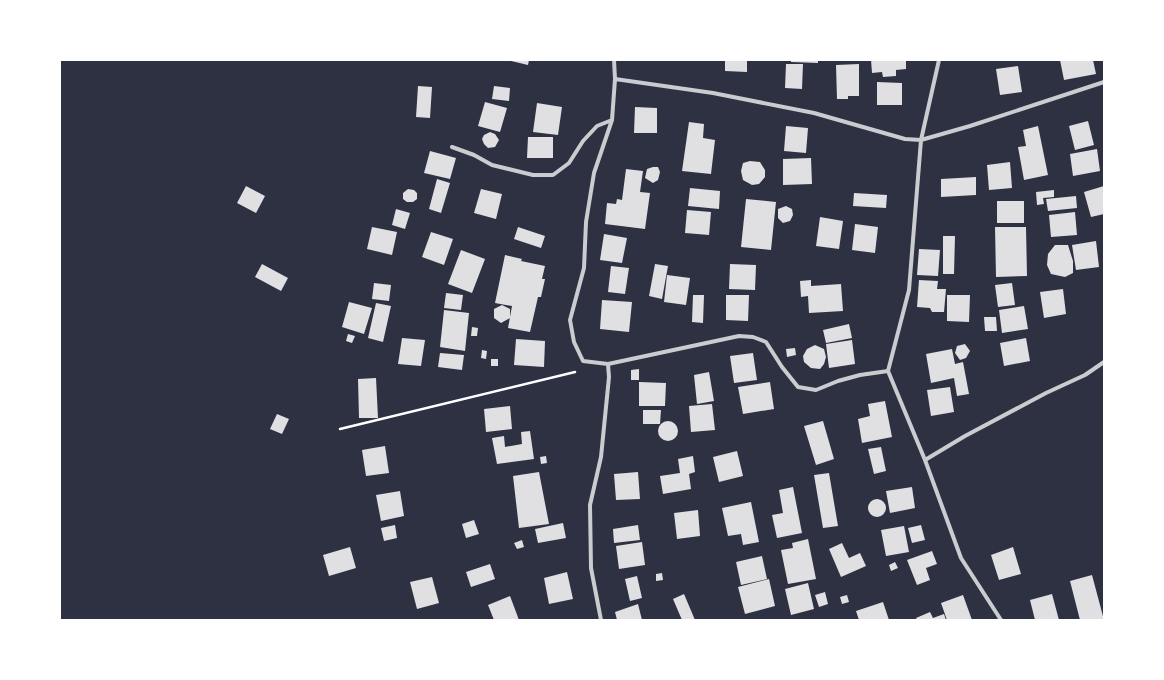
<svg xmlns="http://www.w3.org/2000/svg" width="1164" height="680" viewBox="0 0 1164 680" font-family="Montserrat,sans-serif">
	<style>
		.building { fill: #e0e0e3 }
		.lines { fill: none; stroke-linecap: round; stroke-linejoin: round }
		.path { stroke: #fff; stroke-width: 2.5 }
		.minor { stroke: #caccd0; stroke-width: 4 }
	</style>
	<rect width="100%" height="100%" fill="#2d3142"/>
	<!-- building -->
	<path class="building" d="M507,60H529L528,65Z
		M725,60H747V72L725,71Z
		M791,60H818V63L791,62Z
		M871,60H906V69L896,70V76L883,77L882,72L872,73Z
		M1060,60H1093L1096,74L1064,80Z
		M786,64H803L802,89L785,88Z
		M859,64V96H848V99H837L836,65Z
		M1018,66L1022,92L1000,95L996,69Z
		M877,82L902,83V105H877Z
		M418,86L432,87L430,118L416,117Z
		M494,86L510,88L509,101L492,99Z
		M485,102L507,108L500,132L478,126Z
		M537,103L562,107L558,135L533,132Z
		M635,107L657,108V133H634Z
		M1088,121L1094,145L1075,150L1069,126Z
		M689,122L704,124L703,138L715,140L711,174L682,171Z
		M786,126L808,128L806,153L784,151Z
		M1038,126L1048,175L1024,180L1018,147L1026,146L1023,130Z
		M490,132L495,134L499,140L495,147L488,148L484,144L482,139L484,135Z
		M528,137H553V158H527Z
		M1097,149L1100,171L1073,176L1070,154Z
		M430,151L456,158L450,179L424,173Z
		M811,158L812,184L783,185V159Z
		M750,161L760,162L765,170V177L759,184L752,185L743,180L741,171L743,163Z
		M1010,162L1012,188L989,190L987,165Z
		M653,167H658L660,172L658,180L653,183L645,178L647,169Z
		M626,169L643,171L640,192L650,193L645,229L605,224L607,203L616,204L617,199L622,200Z
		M976,177V195L941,197V179Z
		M437,179L450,183L441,213L429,209Z
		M246,186L265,196L256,213L237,203Z
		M1104,186V214L1091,217L1084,192Z
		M690,188L720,191L719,209L688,206Z
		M408,189L414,190L417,193V199L413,202H407L403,199V193Z
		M481,189L502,194L496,219L474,213Z
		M1054,190V197L1043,198L1044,204L1037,205L1036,192Z
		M854,193L887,195L886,208L853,206Z
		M1076,196L1077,208L1048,211L1046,199Z
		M746,199L776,202L771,250L741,247Z
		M997,201H1024V223H997Z
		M786,206L792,209L793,215L790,221L783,223L778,218V209Z
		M396,209L410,213L405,229L392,225Z
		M687,210L711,212L709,235L685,233Z
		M1075,212L1077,235L1051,237L1049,215Z
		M820,217L843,221L839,249L816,246Z
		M855,224L878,227L875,253L852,250Z
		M372,227L397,232L392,255L367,249Z
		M518,227L545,236L541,248L514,239Z
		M995,227H1026L1027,276L996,277Z
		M431,232L453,239L444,265L422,257Z
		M604,234L627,238L622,263L600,260Z
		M943,236H955L954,274H943Z
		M1096,241L1099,267L1076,270L1072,245Z
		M1055,245H1068L1073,261V273L1065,277L1051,274L1047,265L1048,254Z
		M919,249L940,250L938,276L917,275Z
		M461,250L485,259L472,293L448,284Z
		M505,255L522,259L521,261L545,266L542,279H545L541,297H538L530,332L508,328L512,306L495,303Z
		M262,264L288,278L281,291L255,277Z
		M655,264L668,266L662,299L649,296Z
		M730,264L756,265L755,290L729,289Z
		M611,266L629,268L625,294L608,292Z
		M667,275L690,278L686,305L664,302Z
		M811,280V286L841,284L843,311L809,313L808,296L801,297L800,281Z
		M919,280L938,281L937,289H946L944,312H932L930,308L917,307Z
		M374,283L391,285L389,301L372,299Z
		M1012,283L1015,305L998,307L995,285Z
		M1063,289L1066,314L1044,318L1040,292Z
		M446,293L463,295L461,310L444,308Z
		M693,295H704L703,323L692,322Z
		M726,295H749L748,321L726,320Z
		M947,295H970L969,322L947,321Z
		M602,300L632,302L629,332L600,329Z
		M349,302L372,308L364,334L342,327Z
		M376,303L391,306L383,342L368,338Z
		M502,305L510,309V318L501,323L494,318V309Z
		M1024,306L1028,329L1002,333L999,310Z
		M444,310L469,313L465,351L440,347Z
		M984,317H996L997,331H985Z
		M849,324L852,338L826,343L823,330Z
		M472,327L478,328L477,336H471Z
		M348,334L355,336L352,343L346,341Z
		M402,338L425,340L421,366L398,364Z
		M1026,338L1030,361L1004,366L1000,343Z
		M516,339L545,341L544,367L514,365Z
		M852,340L855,364L829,368L826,344Z
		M965,344L970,351L966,358L960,360L955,353L957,346Z
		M815,345L824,349L826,357L824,364L820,369L811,368L804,362L803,356L807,349Z
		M795,348L796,355L787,357L786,349Z
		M952,349L955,364L963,362L969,394L957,396L954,378L931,383L926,354Z
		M482,350L487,351L486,359L481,358Z
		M440,353L464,355L462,370L438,367Z
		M753,353L757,380L734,383L730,356Z
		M491,359H498V366H491Z
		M639,369V380H631V370Z
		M709,372L714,401L697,404L694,375Z
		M376,378L378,418H359L358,379Z
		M639,382L666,383L665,406H639Z
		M770,382L774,409L743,414L738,387Z
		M950,387L954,412L931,416L927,390Z
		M885,401L892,437L862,443L858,419L870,416L868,404Z
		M712,404L715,430L691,432L689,406Z
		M510,406L512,429L486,432L484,409Z
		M643,410H661L660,424H643Z
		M277,414L289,419L282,434L270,429Z
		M658 431a10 10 0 1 1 20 0a10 10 0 1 1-20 0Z
		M823,421L834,459L816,465L804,426Z
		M530,431L534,459L497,464L492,438L504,436L505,447L522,444L521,432Z
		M385,446L389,473L366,476L362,450Z
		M881,447L886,471L874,474L868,449Z
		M737,451L743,476L719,482L713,457Z
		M546,456L547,463L541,464L540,457Z
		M693,456L695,472L689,474L691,489L663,494L660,476L680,473L678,459Z
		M539,472L549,524L519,528L513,476Z
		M638,472L640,499L616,500L614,474Z
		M829,473L838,526L823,528L814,475Z
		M793,487L802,533L777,538L772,515L783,513L779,490Z
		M912,487L915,508L890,513L886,491Z
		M400,491L404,516L381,521L376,495Z
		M868 508a9 9 0 1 1 18 0a9 9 0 1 1-18 0Z
		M751,502L759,542L743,545L741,534L728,536L722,508Z
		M698,510L700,536L677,539L674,513Z
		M474,520L479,534L466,538L462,524Z
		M563,523L566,538L538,543L535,529Z
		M395,525L397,538L384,541L381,528Z
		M638,525L640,540L614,543L613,529Z
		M921,525L925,540L912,543L908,528Z
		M904,526L909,552L886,556L881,530Z
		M808,539L816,579L788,584L781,550L793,548L792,543Z
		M522,540L524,547L517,549L514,543Z
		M642,542L645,565L619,569L616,546Z
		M842,543L849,558L860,553L866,566L841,577L829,549Z
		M350,547L356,568L329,576L323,555Z
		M1013,547L1021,574L999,580L991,555Z
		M932,551L937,564L926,568L930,580L917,585L907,560Z
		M762,556L767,579L741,585L736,562Z
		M895,562L898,568L891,571L889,565Z
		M490,564L495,579L471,587L466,572Z
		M567,572L573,599L549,604L544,578Z
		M662,573L663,580L656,581V574Z
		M1092,575L1104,620H1080L1070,581Z
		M637,576L642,598L630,601L625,579Z
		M432,577L439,603L417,609L410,582Z
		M769,579L775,606L745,614L738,587Z
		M808,583L814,609L791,615L785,589Z
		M825,592L828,604L819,607L815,595Z
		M684,594L695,620H682L673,599Z
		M1052,594L1059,620H1035L1030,600Z
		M847,595L849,602L842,604L840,597Z
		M963,595L972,620H947L941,603Z
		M510,596L519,620H494L488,605Z
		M883,602L889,620H859L856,611Z
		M638,604L642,620H617L615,612Z
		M930,612L933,618L944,614L946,620H917L916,618Z"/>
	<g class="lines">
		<!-- path -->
		<path class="path" d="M340,429L575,372"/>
		<!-- minor -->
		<path class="minor" d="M939,60L921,140L909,290L888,371L925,460L961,558L1001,620
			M615,79L713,93L814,113L905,139L921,140L970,126L1104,82
			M452,147L474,155L492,165L533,175H553L569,163L583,141L597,126L612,120
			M608,364L739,336L753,337L766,342L782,367L798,387L816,390L838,381L860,375L888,371
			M925,460L965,436L1046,393L1085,375L1104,362
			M601,620L591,568L590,505L601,457L609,377L608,364L583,361L574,342L570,320L584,268L586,222L594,173L612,120L615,79L614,60"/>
	</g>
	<!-- border -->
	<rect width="1164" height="680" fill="none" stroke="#ffffff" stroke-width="122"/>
</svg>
